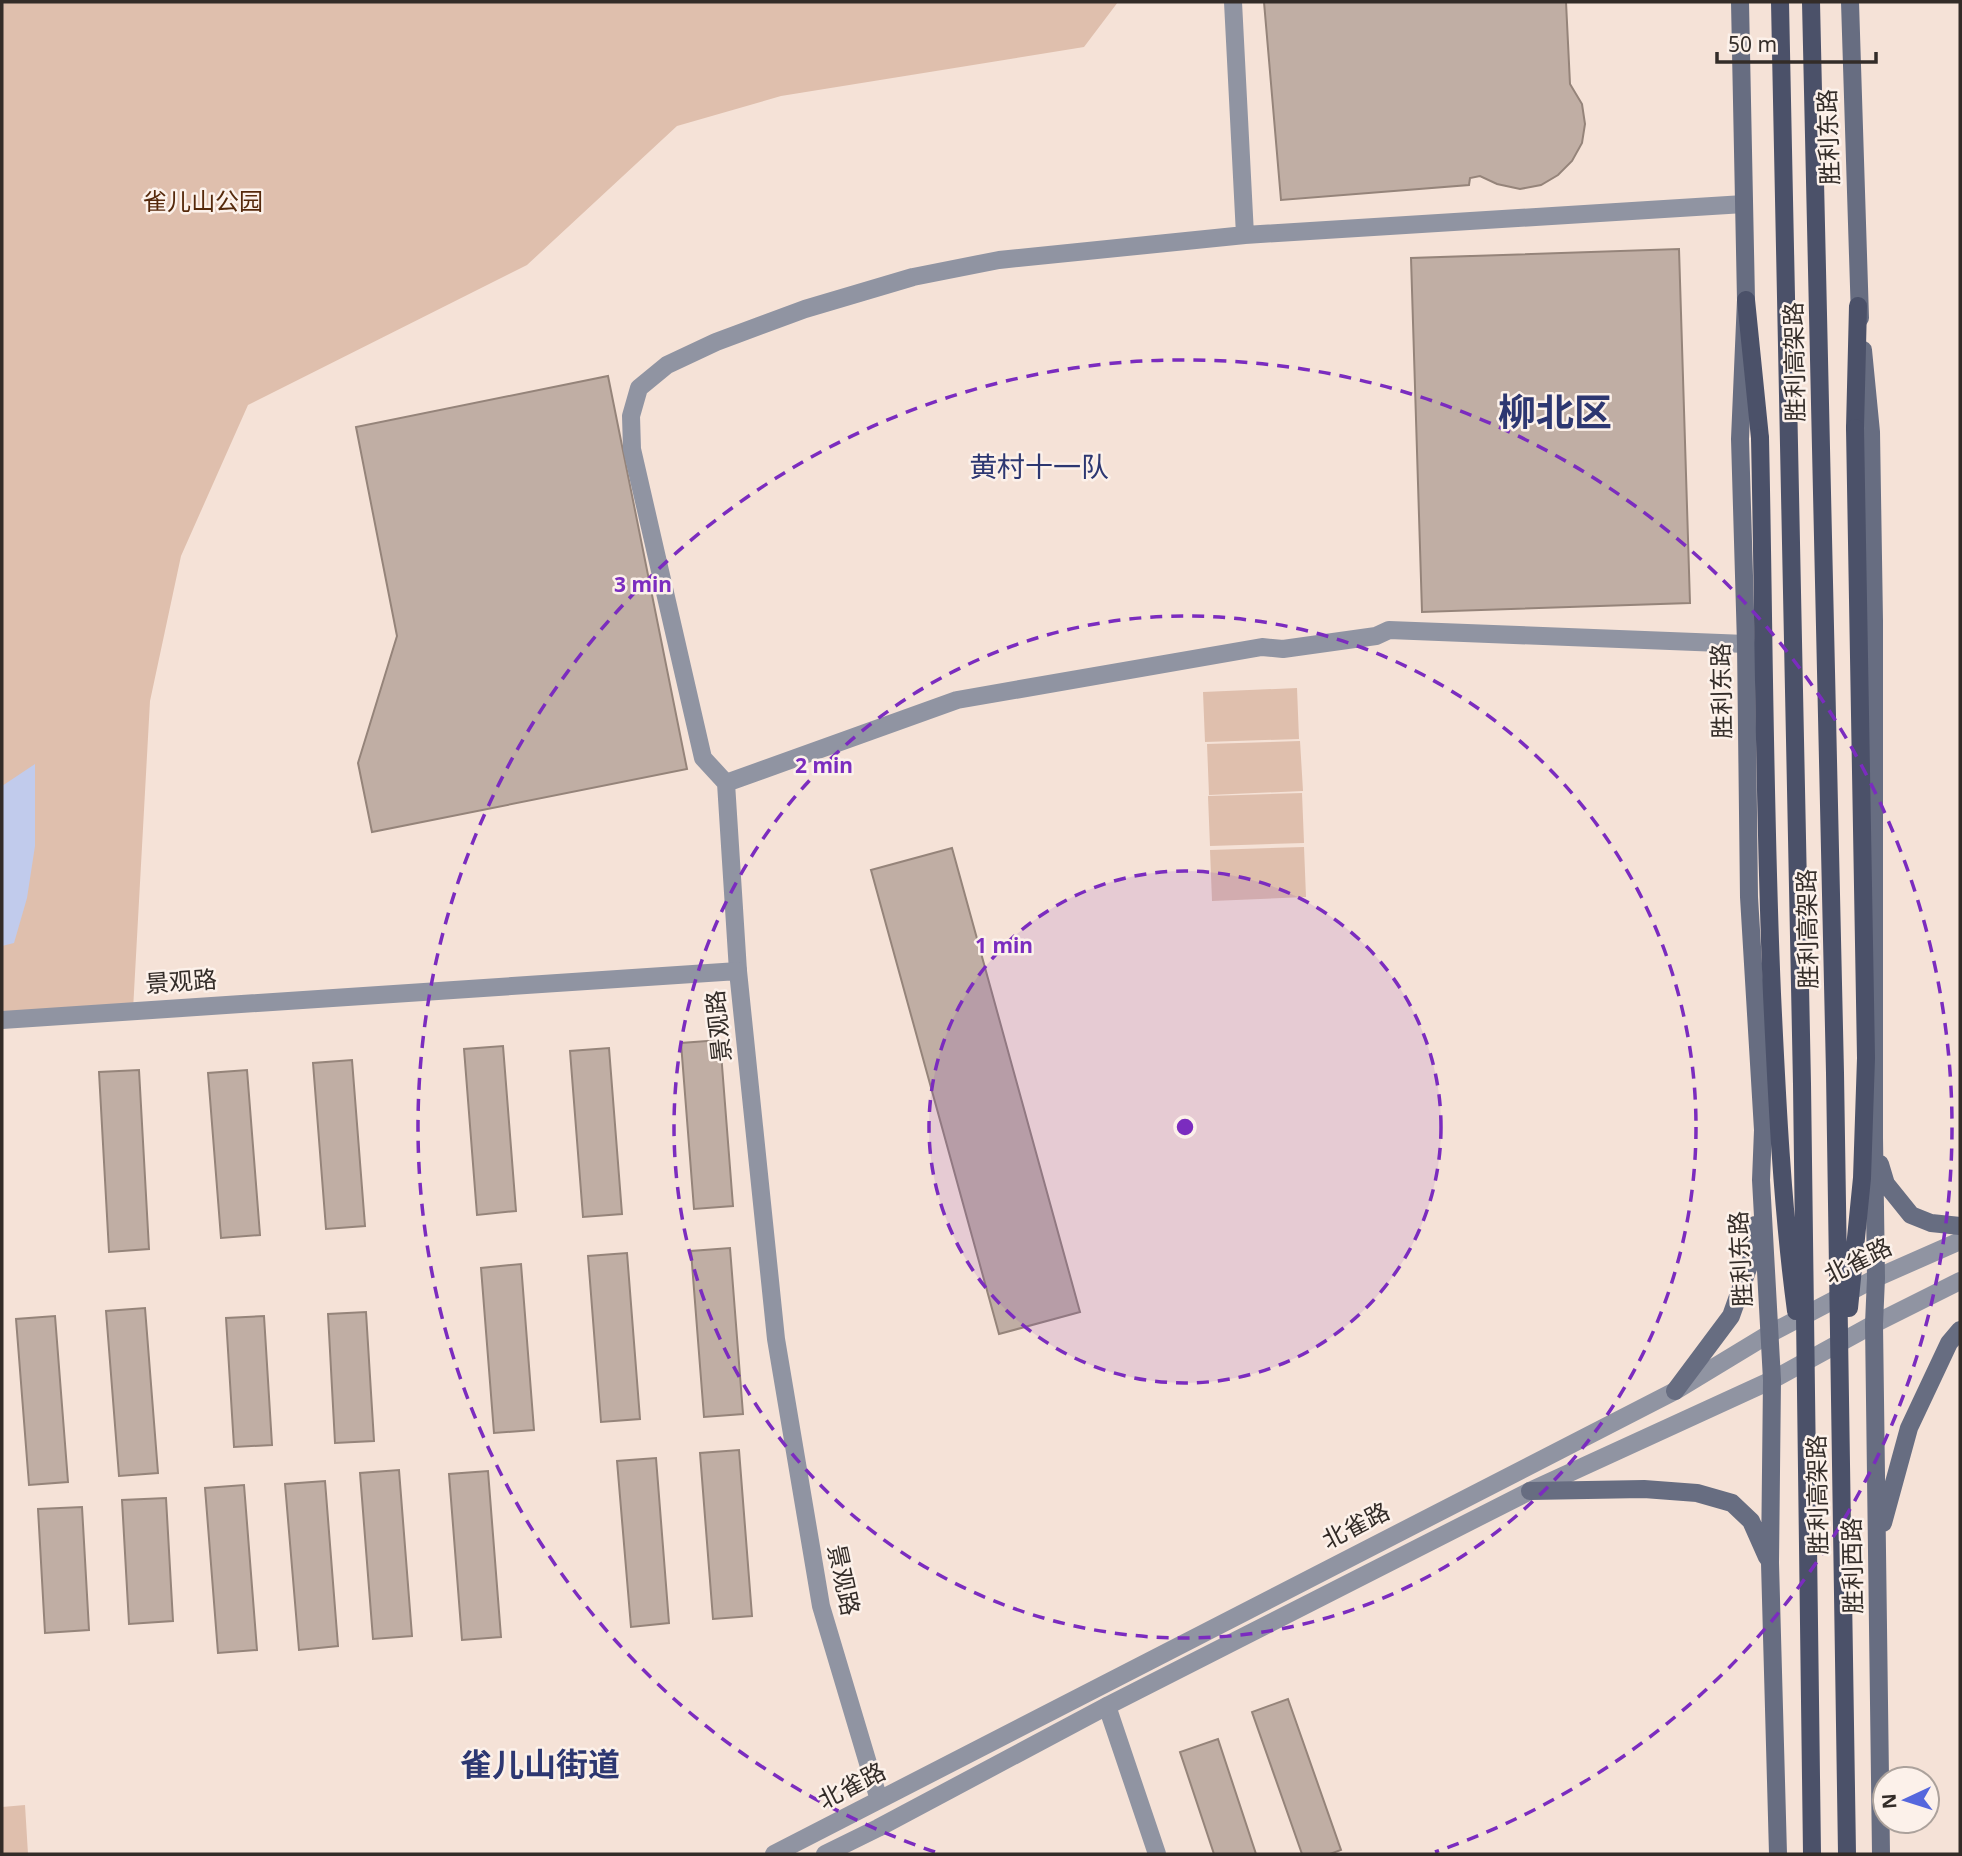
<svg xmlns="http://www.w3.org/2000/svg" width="1962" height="1856" viewBox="0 0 1962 1856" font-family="'Noto Sans','Noto Sans SC',sans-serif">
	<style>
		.green { fill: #dfbfad }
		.water { fill: #c1cbec }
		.building { fill: #c0aea4; stroke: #95847a; stroke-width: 2 }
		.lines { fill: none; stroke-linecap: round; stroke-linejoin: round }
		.minor { stroke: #9094a2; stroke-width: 18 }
		.tertiary { stroke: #9094a2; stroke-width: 18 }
		.secondary { stroke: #676d81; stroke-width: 18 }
		.primary { stroke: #4b5169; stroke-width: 18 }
		.primary-bridge { stroke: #4b5169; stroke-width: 18 }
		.ring { fill: none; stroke: #7b2cbf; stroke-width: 3.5; stroke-dasharray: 12 9 }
		.labels { text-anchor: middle; stroke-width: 5; stroke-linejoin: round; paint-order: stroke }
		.street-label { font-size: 24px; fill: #332c28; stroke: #fcf1ea }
		.park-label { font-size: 24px; fill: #55290b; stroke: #fcf1ea }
		.quarter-label { font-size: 28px; fill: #2d3771; stroke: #fcf1ea }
		.district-label { font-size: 32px; font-weight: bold; fill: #2d3771; stroke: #fcf1ea }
		.town-label { font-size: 38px; font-weight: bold; fill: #2d3771; stroke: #fcf1ea }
		.centre { fill: #7b2cbf; stroke: #fcf1ea; stroke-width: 3.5 }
		.ring-label { font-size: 21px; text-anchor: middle; font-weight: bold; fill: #7b2cbf; stroke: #fcf1ea; stroke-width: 5; stroke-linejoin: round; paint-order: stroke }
	</style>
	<rect width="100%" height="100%" fill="#f5e2d7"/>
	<!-- green -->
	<path class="green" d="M2,2H1118L1084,47L781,96L677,126L527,265L248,405L181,556L150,701L133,1010L2,1020Z
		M1297,688L1299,739L1205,742L1203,692Z
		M1300,741L1303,791L1209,795L1207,744Z
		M1302,793L1304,843L1210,846L1208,796Z
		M1304,847L1306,897L1212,901L1210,850Z
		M25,1805L28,1854H2V1807Z"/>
	<!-- water -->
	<path class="water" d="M35,764V846L27,898L14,943L2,946V786Z"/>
	<!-- building -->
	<path class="building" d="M1264,2H1566L1570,84L1582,104L1585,124L1582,143L1572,161L1558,175L1541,185L1520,189L1497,184L1480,176L1470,178L1469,185L1281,200Z
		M1679,249L1690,603L1422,612L1411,258Z
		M608,376L687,769L372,832L358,763L397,636L356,427Z
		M952,848L1080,1312L999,1334L871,870Z
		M720,1040L733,1206L694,1209L681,1043Z
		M503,1046L516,1211L477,1215L464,1049Z
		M609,1048L622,1214L583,1217L570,1051Z
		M352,1060L365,1226L326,1229L313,1063Z
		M139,1070L149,1249L109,1252L99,1072Z
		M247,1070L260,1235L221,1238L208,1073Z
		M730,1248L743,1414L704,1417L691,1251Z
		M627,1253L640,1419L601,1422L588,1256Z
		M521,1264L534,1430L494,1433L481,1268Z
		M145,1308L158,1473L119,1476L106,1311Z
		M366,1312L374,1441L335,1443L328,1314Z
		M55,1316L68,1482L29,1485L16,1319Z
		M264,1316L272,1445L234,1447L226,1318Z
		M739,1450L752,1616L713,1619L700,1453Z
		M656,1458L669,1623L631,1627L617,1461Z
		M399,1470L412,1636L373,1639L360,1473Z
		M488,1471L501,1637L462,1640L449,1474Z
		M325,1481L338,1646L299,1650L285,1484Z
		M244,1485L257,1650L218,1653L205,1488Z
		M166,1498L173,1621L129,1624L122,1500Z
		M82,1507L89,1630L45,1633L38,1509Z
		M1288,1699L1341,1850L1330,1854H1302L1252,1712Z
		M1218,1739L1256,1854H1214L1180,1752Z"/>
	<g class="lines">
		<!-- minor -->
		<path class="minor" d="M1233,2L1245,235
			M726,783L957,700L1262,647L1283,649L1376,636L1389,630L1746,644
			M738,971L726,783L703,758L632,449L631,416L639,388L667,365L716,342L805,309L913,277L999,260L1245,235L1744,204
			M1107,1706L1157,1854"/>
		<!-- tertiary -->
		<path class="tertiary" d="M2,1020L738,971L776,1339L821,1606L879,1800
			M774,1854L1675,1391L1769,1334L1876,1278L1960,1241
			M825,1854L878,1828L1107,1706L1530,1491L1772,1380L1874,1324L1960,1281"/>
		<!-- secondary -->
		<path class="secondary" d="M1740,2L1746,300L1740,439L1746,644L1749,897L1763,1130L1761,1180L1772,1380L1770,1563L1778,1854
			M1850,2L1860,318
			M1863,350L1871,432L1874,621V1138L1876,1278L1874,1324L1881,1854
			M1880,1164L1886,1184L1911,1215L1931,1223L1960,1226
			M1675,1391L1731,1316L1751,1260L1755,1225
			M1530,1491L1644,1489L1697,1493L1732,1503L1751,1521L1767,1557
			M1883,1523L1909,1428L1949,1343L1960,1330"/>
		<!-- primary -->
		<path class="primary" d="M1746,300L1760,438
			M1855,428L1858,306"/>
		<!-- primary-bridge -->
		<path class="primary-bridge" d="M1780,2L1802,1084L1812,1854
			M1811,2L1835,1073L1847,1854
			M1760,438C1764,623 1764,809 1772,994C1777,1100 1782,1206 1796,1311
			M1849,1308L1862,1178L1866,1058L1855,428"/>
	</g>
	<!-- distance rings -->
	<circle cx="1185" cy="1127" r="256" fill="#7b2cbf" fill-opacity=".12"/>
	<g class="ring">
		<circle cx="1185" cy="1127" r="256"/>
		<circle cx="1185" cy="1127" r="511"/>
		<path d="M935 1852A767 767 0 1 1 1435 1852"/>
	</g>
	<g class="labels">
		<!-- street labels -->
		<g class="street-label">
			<text transform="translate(1829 137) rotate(-92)" y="8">胜利东路</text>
			<text transform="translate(1795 362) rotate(-91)" y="8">胜利高架路</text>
			<text transform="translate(1722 691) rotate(-91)" y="8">胜利东路</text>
			<text transform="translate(1808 929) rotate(-91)" y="8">胜利高架路</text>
			<text transform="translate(181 982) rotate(-4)" y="8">景观路</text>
			<text transform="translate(719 1026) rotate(-96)" y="8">景观路</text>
			<text transform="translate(1741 1259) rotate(-93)" y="8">胜利东路</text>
			<text transform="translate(1858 1261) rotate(-26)" y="8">北雀路</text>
			<text transform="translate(1818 1495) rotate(-91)" y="8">胜利高架路</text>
			<text transform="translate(1356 1526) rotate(-27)" y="8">北雀路</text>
			<text transform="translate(1853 1566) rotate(-91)" y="8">胜利西路</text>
			<text transform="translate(843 1580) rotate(78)" y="8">景观路</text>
			<text transform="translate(852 1786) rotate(-27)" y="8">北雀路</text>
		</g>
		<!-- park labels -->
		<g class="park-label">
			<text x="203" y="210">雀儿山公园</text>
		</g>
		<!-- quarter labels -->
		<g class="quarter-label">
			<text x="1039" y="477">黄村十一队</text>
		</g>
		<!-- district labels -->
		<g class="district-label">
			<text x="540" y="1776">雀儿山街道</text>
		</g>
		<!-- town labels -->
		<g class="town-label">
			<text x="1555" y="426">柳北区</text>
		</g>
	</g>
	<circle cx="1185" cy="1127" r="10" class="centre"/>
	<g class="ring-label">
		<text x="643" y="592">3 min</text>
		<text x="824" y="773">2 min</text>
		<text x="1004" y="953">1 min</text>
	</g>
	<!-- border -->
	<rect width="1962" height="1856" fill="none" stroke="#332c28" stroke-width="7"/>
	<!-- north arrow -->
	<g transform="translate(1906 1800) rotate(266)"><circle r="33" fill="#fcf1ea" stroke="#aca29c" stroke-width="2"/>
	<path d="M0-5L12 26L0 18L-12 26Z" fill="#5567dd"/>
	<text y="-10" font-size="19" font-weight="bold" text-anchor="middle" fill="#332c28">N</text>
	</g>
	<!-- scale -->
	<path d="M1717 52v10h159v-10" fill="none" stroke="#332c28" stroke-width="3.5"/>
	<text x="1728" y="52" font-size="21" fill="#332c28" stroke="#fcf1ea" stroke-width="5" paint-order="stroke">50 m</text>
</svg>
